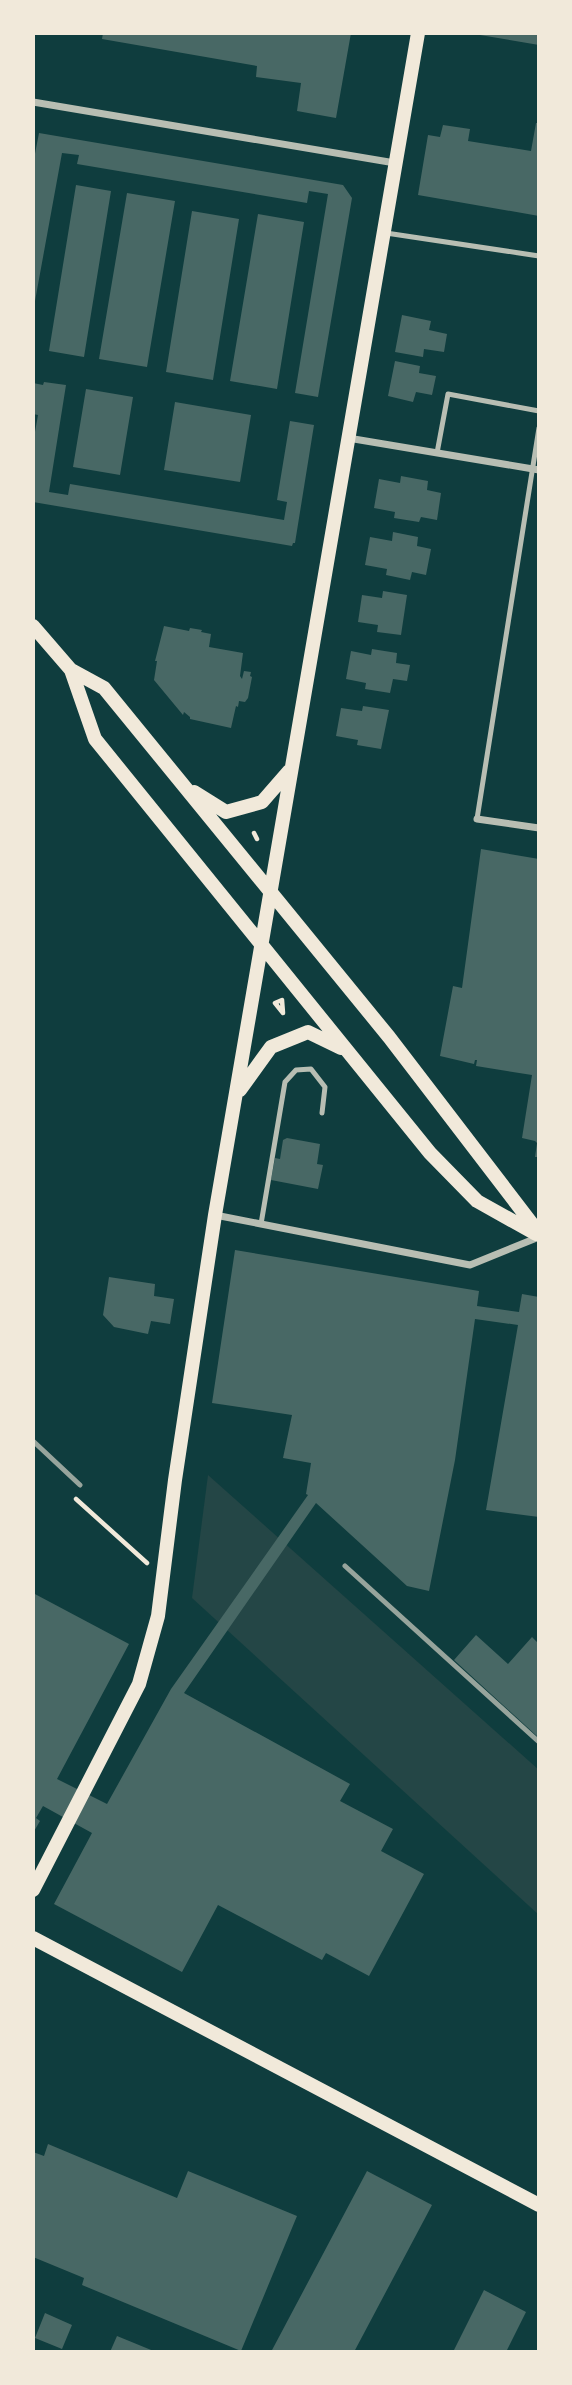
<svg xmlns="http://www.w3.org/2000/svg" width="572" height="2385" viewBox="0 0 572 2385" font-family="'Fira Sans',sans-serif">
	<style>
		.green { fill: #244646 }
		.building { fill: #486865 }
		.lines { fill: none; stroke-linecap: round; stroke-linejoin: round }
		.path { stroke: #f1e9da; stroke-width: 4.5 }
		.service { stroke: #b8beb3; stroke-width: 5 }
		.minor { stroke: #b8beb3; stroke-width: 7 }
		.secondary { stroke: #f1e9da; stroke-width: 14 }
		.rail { stroke: #97a49c; stroke-width: 5 }
	</style>
	<rect width="100%" height="100%" fill="#0f3d3e"/>
	<!-- green -->
	<path class="green" d="M208,1475L539,1770V1915L192,1598Z"/>
	<!-- building -->
	<path class="building" d="M103,33H351L336,118L297,111L301,83L256,77L257,66L102,39Z
		M480,33H539V45L480,35Z
		M536,123H539V216L418,195L428,135L440,137L443,125L470,129L468,141L531,151Z
		M39,133L343,185L352,198L318,397L295,393L328,194L309,191L307,203L77,164L79,155L62,153L33,312V164Z
		M76,185L111,191L84,357L49,351Z
		M127,193L175,201L147,367L99,359Z
		M192,211L239,219L213,380L166,372Z
		M258,214L304,222L277,389L230,381Z
		M402,315L431,321L429,330L447,334L444,352L424,349L423,357L395,352Z
		M395,361L420,366L419,373L436,376L432,395L416,392L413,402L388,396Z
		M44,382L66,385L49,492L68,495L70,484L284,520L287,502L277,500L290,421L314,425L295,543H293L292,546L33,502V443L38,415L33,414V383L43,385Z
		M86,389L133,397L120,475L73,467Z
		M175,402L251,415L240,482L164,470Z
		M401,476L428,481L427,490L441,493L437,520L421,517L419,522L394,518L395,512L374,508L379,479L400,483Z
		M393,532L418,537L417,546L431,549L426,575L412,572L410,580L386,575L387,569L365,565L370,537L392,541Z
		M383,591L407,595L401,635L377,632L378,625L358,622L362,595L382,598Z
		M164,626L189,631L190,628L202,630L201,632L211,634L209,647L243,653L240,676L242,679L244,671L251,672L250,676L252,677L248,698L245,702L239,701L238,707L236,706L231,728L190,719V717L184,712L183,715L154,680L157,661H155Z
		M372,649L397,653L396,663L410,665L407,681L393,679L390,693L365,689L366,683L346,679L351,651L371,655Z
		M363,706L389,710L381,749L357,745L358,740L336,736L341,708L362,711Z
		M481,849L539,859V1157H535L537,1143L535,1141L522,1138L532,1075L476,1066L477,1060H475L474,1064L440,1056L453,986L462,988Z
		M287,1138L320,1144L317,1164L323,1165L318,1189L271,1180L275,1158L280,1159L283,1140Z
		M235,1250L479,1291L477,1306L519,1312L522,1294L539,1297V1517L486,1510L518,1325L475,1319L455,1460L429,1591L407,1586L316,1503L184,1693L350,1784L340,1801L393,1829L381,1851L424,1874L369,1976L326,1953L322,1960L218,1905L182,1972L54,1904L92,1833L43,1806L36,1818L40,1821L33,1833V1593L129,1644L57,1779L107,1804L171,1689L308,1495L306,1494L311,1463L283,1458L292,1415L212,1403Z
		M109,1277L155,1284L154,1296L174,1299L170,1324L151,1321L148,1334L114,1327L103,1315Z
		M476,1635L508,1664L532,1637L539,1644V1738L454,1660Z
		M48,2144L177,2198L188,2171L297,2216L241,2351L82,2285L84,2278L33,2257V2152L44,2156Z
		M367,2171L432,2205L354,2352H271Z
		M484,2290L526,2312L506,2352H453Z
		M45,2313L72,2325L62,2349L35,2338Z
		M117,2336L156,2352H110Z"/>
	<g class="lines">
		<!-- path -->
		<path class="path" d="M254,833L257,839
			M282,1000L283,1013L275,1003Z
			M76,1499L147,1563"/>
		<!-- service -->
		<path class="service" d="M386,233L539,256
			M437,453L448,394L539,411
			M477,819L539,428
			M261,1224L285,1082L296,1070L311,1069L325,1087L322,1113"/>
		<!-- minor -->
		<path class="minor" d="M33,102L395,163
			M348,438L539,470
			M477,819L539,828
			M215,1215L470,1265L539,1237"/>
		<!-- secondary -->
		<path class="secondary" d="M33,626L71,670L104,688L389,1037L539,1233
			M71,670L95,739L430,1153L477,1201L536,1234
			M194,792L226,812L262,802L289,771
			M240,1090L271,1047L308,1032L341,1048
			M33,1890L139,1684L158,1616L175,1480L215,1215L418,33
			M33,1938L539,2205"/>
		<!-- rail -->
		<path class="rail" d="M33,1441L80,1485
			M345,1566L539,1742"/>
	</g>
	<!-- border -->
	<rect width="572" height="2385" fill="none" stroke="#f1e9da" stroke-width="70"/>
</svg>
